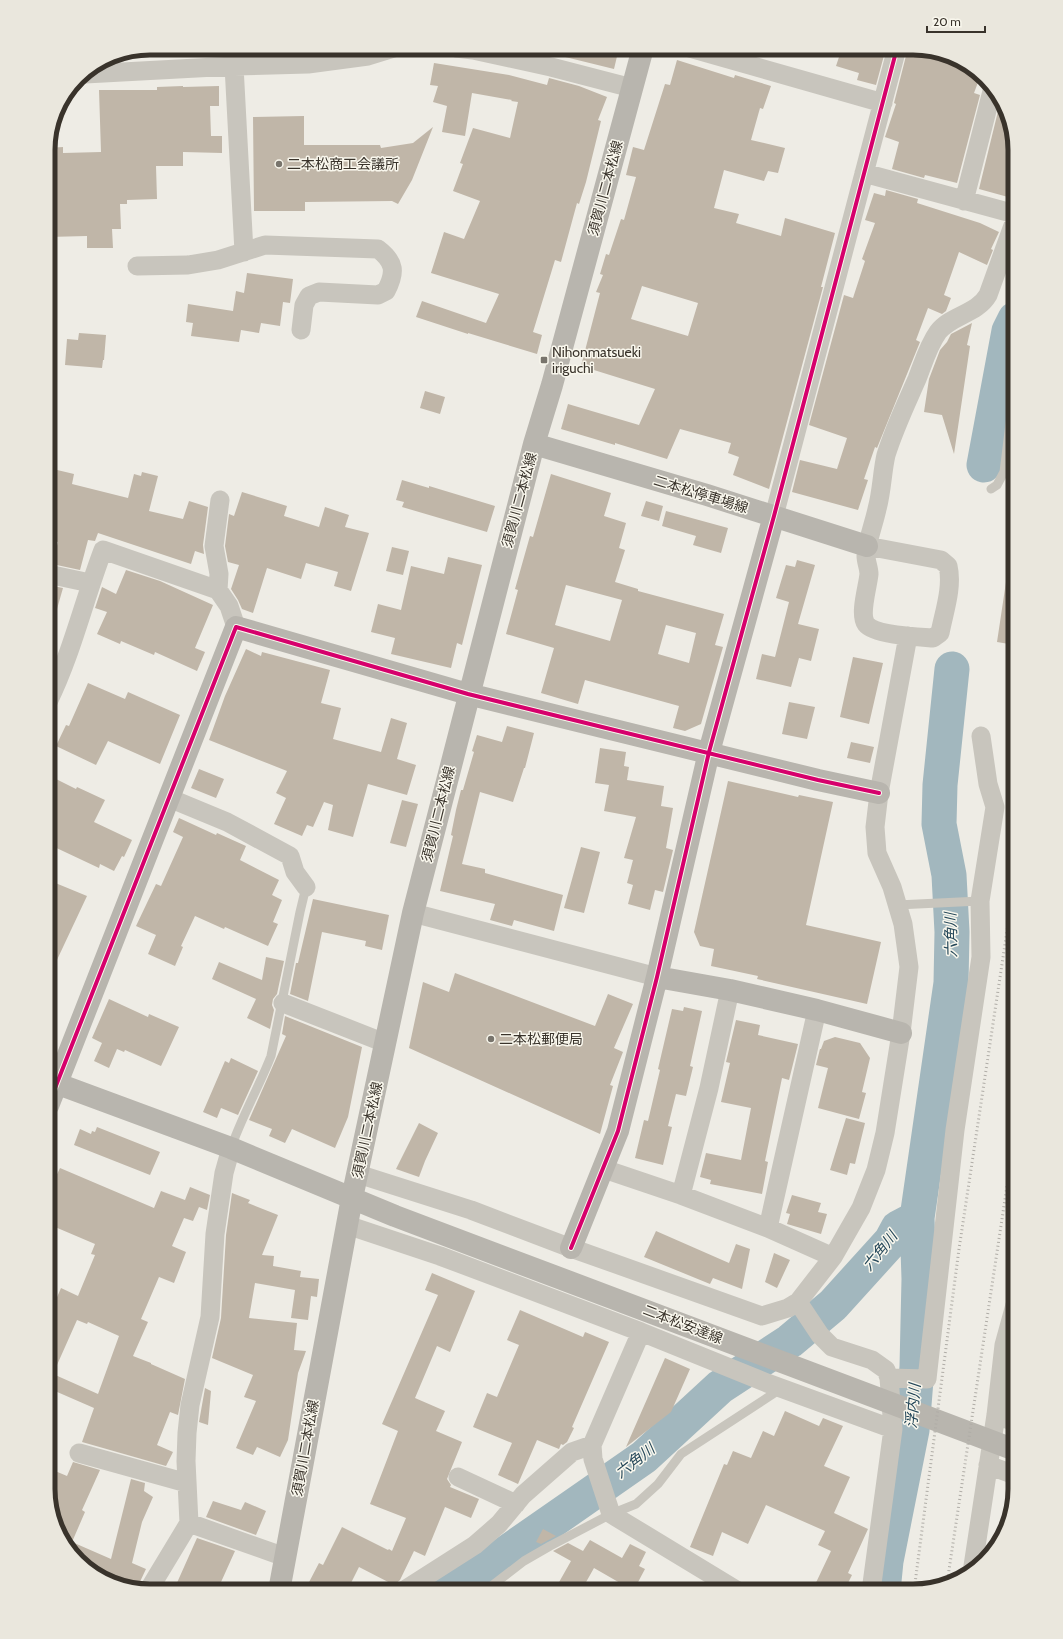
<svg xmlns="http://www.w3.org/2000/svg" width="1063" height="1639" viewBox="0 0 1063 1639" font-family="Cabin,'Noto Sans JP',sans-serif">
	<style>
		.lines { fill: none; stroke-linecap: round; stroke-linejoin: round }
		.river { stroke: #a2b7be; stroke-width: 35 }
		.building { fill: #c0b6a8; fill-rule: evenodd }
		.lane { stroke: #c8c5bd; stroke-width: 9 }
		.street { stroke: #c8c5bd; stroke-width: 19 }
		.secondary { stroke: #b8b5ae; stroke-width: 22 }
		.rail { stroke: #b0ada7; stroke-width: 3; stroke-dasharray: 1 3; stroke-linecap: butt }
		.cycleway-casing { stroke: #f9f7ed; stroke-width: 6 }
		.cycleway { stroke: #d6006c; stroke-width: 4 }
		.poi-dot { fill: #78746c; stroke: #f9f7ed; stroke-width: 1.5 }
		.labels { text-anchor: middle; stroke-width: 3; stroke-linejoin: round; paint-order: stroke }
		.poi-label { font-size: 14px; fill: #39332b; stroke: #f9f7ed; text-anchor: start }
		.street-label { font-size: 14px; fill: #39332b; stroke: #f9f7ed }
		.water-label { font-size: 15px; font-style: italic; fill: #234658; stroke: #f9f7ed }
		.rim { fill: none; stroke: #39332b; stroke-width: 5 }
	</style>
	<rect width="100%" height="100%" fill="#eeece5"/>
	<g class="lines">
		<!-- river -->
		<path class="river" d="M984,465L1009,331L1015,319
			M443,1591L496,1560L644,1457L720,1387L790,1341L833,1305L891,1241L898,1228L917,1218
			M883,1591L886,1561L912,1430L917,1367L919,1279L917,1218L951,983L952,932L949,875L939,824L940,785L952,669"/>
	</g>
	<!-- building -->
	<path class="building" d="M553,48H619L614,69L553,54Z
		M842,48H886L876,85L857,80L859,73L836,66Z
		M908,48H920L970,65L980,77L974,93L980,95L957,183L925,175L924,178L892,169L899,142L885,137L896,104L894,103Z
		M677,60L734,78L735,75L771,86L763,109L760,108L751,140L785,148L778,173L768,171L764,181L724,170L714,208L739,214L736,223L781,236L785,218L835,233L821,287H823L769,489L733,475L739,457L728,453L731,443L680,429L667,459L615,443V445L561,429L568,404L639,425L655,389L581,366L600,293L596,292L603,275L600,274L606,254L609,255L621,219L624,220L636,177L626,175L633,147L644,150L665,84L670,85ZM642,286L698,303L688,336L631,319Z
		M434,63L509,75L547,85L549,78L579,86L607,97L598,120L601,121L586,182L579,204L577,203L561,262L555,260L533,332L542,335L537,354L468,333V334L416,317L422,301L486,323L499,294L431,273L444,232L464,239L480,201L453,191L463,164L460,163L473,128L510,138L518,102L511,101L512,100L472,93L465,136L442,132L447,106L433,102L438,86L430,85Z
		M183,86V87L219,86V106H210L211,136H222V153L183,152V166H156L157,199L127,200V204H120L121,229H112L113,248H87V236L48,237V148L63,147V153L101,152L99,90H157V87Z
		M1000,103L1004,105L1015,149L1013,175L1014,176L1008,197L979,189Z
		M304,116V145H380L381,148L413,143L433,127L412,180L398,204L392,201L305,202V211H254L253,117Z
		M886,190L918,199L917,203L980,223L999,232L991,249L993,250L987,265L959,252L944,295L951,298L946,311L942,314L928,308L916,340L920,342L877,448L875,447L864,479L868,480L858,510L792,492L800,460L837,469L847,438L809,425L844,295L853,298L865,261L862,259L875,223L865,220L874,193L885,196Z
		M247,273L293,279L290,303L283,302L280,326L261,323L259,333L241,330L239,342L191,336L193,323L186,322L188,304L233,311L236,291L244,293Z
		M972,323L967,345L970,346L954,454L942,415L924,412L929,379L940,350L947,342L951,334Z
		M79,333L106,335L104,360H103L102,368L65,365L67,339L78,340Z
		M425,391L445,397L440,414L420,408Z
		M53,469L74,474L72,484L128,498L134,474L141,476L142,472L158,476L149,511L183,519L189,501L208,507L203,545L204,554L195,551L191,564L98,533L95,541L88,540L80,570L52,564L58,542L48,540V488Z
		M551,474L611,493L604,516L626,523L619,548L625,550L615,582L638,589V591L724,614L715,645L723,647L701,724L685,731L673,728L679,706L585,680L578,704L541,693L554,648L506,634L518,590L515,589L530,536L533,537ZM566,585L622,600L610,641L555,625ZM666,625L696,633L689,663L658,654Z
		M402,480L429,488V486L495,506L487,532L402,507L404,502L396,500Z
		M242,492L287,506L284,516L319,527L325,507L349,515L345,527L369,533L351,591L334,586L338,572L306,563L301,579L267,568L253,613L242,609L238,600L231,589L239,565L228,562L225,546L229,514L234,516Z
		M646,501L663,506L659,521L641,516Z
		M666,511L728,528L721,553L693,545L696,536L662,526Z
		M392,547L409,551L403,575L386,571Z
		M448,557L482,565L462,645L457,643L451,668L391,654L395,638L371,632L378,604L401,610L411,566L444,574Z
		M797,560L815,565L798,624L819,629L811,661L799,658L791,687L756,679L762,654L775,657L789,602L776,598L786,565L795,567Z
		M126,570L160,581L213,605L195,648L205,652L197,671L155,652L154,655L121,641L120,644L97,634L107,612L95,608L102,587L116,594Z
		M1006,582L1015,583V645L997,642Z
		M48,585L63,588L53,623H48Z
		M246,649L261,656L262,652L330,670L321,703L341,708L333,739L381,752L391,718L407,723L397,759L416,765L407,795L368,784L353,837L328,830L333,805L324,802L313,827L307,825L302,836L274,824L286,798L276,793L287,771L209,740L225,696Z
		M853,657L883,663L869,724L840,717Z
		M88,683L125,699L128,692L180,715L160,764L108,741L96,765L56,746L66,725L69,726Z
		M789,702L815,707L807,739L782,734Z
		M507,726L534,733L525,768H524L513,802L480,792L462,864L485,869V873L563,895L554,931L514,920L512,926L490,920L495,904L440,891L453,836L451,835L456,810L461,790H463L474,752L472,751L477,735L502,742Z
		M851,742L874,747L870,763L847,758Z
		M600,748L626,752L624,766L629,767L627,780L664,786L661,806L673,808L666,848L673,850L663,892L655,890L650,910L628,904L633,885L627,883L633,860L624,858L636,817L604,811L609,785L595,783Z
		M199,769L224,779L216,798L191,788Z
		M48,775L76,789L77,787L105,800L94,822L132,840L124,857L122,856L114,871L100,864L99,868L48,844Z
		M728,781L798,797L799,795L833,802L806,925L881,942L867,1004L757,979L758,976L711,966L714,949L700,946L694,932Z
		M402,800L418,804L406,847L390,843Z
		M179,818L216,835L217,833L246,846L240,860L279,880L272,895L282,900L273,922L278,924L268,946L225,927L224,929L195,916L181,946L183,947L175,966L148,954L156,935L136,926L156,884L161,886L183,837L173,832Z
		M581,847L600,852L584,913L564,908Z
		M53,882L87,896L48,979V894Z
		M313,899L389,915L382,950L365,946L366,941L322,932L308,1001L290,994L296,963H298Z
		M266,957L284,961L277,994L273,999L272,1005L274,1010L270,1029L247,1018L256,999L212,979L219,962L262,980Z
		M455,973L595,1026L608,994L633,1004L614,1048L623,1052L610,1085L613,1086L600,1134L409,1048L423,982L449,992Z
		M109,999L148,1017L149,1014L179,1027L161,1066L125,1050L124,1052L117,1049L109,1068L94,1061L102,1043L92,1038Z
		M684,1007L702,1011L690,1066L693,1067L686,1096L676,1094L668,1126L672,1127L663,1165L635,1158L644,1120L648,1121L660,1070L658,1069L672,1009L683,1011Z
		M285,1016L362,1047L348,1117L335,1148L292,1129L285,1143L269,1136L272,1129L249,1120L286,1036L282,1034Z
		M736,1020L760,1025L758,1035L798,1044L789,1080L782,1078L765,1161L768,1162L762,1194L710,1184L711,1180L700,1177L706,1153L741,1160L751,1108L721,1102L730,1063L726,1062Z
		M835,1037L860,1043L870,1058L862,1092L866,1093L859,1119L818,1108L828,1068L816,1065L820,1049H821L824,1041Z
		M231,1058L258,1071L238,1115L221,1108L217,1118L203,1112L225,1061L229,1063Z
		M846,1118L865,1123L855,1164L850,1163L847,1175L830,1170Z
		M419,1123L438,1133L425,1161L419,1177L396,1169Z
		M97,1127L160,1152L150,1175L74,1145L80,1129L91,1134L92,1131L95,1132Z
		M60,1168L154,1208L161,1191L185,1200L190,1187L210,1195L207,1210L199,1207L193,1221L184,1218L172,1246L186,1252L174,1283L159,1277L141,1319L148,1322L133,1356L151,1363V1364L185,1379L178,1415L170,1412L157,1445L173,1452L166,1466L82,1442L94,1408L48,1388V1333L56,1313L51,1311L61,1288L78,1296L95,1255L91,1254L95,1244L48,1224V1193ZM77,1320L87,1324L88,1322L119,1336L98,1394L53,1374Z
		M232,1193L250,1200L248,1203L278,1215L262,1255L274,1256L273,1266L301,1271L300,1277L319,1279L317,1297L311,1296L308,1320L291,1318L295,1290L255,1283L249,1318L297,1323L294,1350L306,1351L298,1373L288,1440L280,1457L257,1447L253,1455L236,1448L256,1401L244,1397L253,1375L212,1358L221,1318L226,1235Z
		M792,1195L821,1203L818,1212L827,1214L821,1234L787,1224L790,1214L786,1213Z
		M656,1231L729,1263L736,1244L750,1249L742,1289L713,1278L710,1284L644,1257Z
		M774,1253L790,1260L777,1288L765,1282Z
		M432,1273L475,1291L450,1352L437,1346L415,1398L445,1411L436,1431L462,1442L447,1479L451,1485L450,1487L479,1499L471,1518L445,1507L425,1556L414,1551L400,1580L394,1585L359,1567L347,1591H317L307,1586L319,1563L323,1565L342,1527L388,1550L389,1549L392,1551L406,1518L370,1504L398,1431L382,1424L438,1295L425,1290Z
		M520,1310L583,1337L585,1332L609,1342L572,1427L574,1428L567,1442L563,1445L561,1444L559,1449L537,1440L518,1484L498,1475L512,1443L473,1427L487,1393L497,1397L519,1345L507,1340Z
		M665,1358L690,1369L671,1412L626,1447Z
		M205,1388L211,1391L208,1425L199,1422Z
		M785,1411L819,1426L823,1418L843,1426L824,1466L850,1477L834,1513L868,1529L848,1573L852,1575L844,1591H812L831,1551L818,1545L825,1531L766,1505L748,1544L722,1532L713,1556L690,1547L724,1464L727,1465L733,1451L751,1458L763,1431L774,1436Z
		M73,1462L100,1470L82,1510L85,1512L72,1542L111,1559L131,1479L145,1483L144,1491L153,1497L142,1522L132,1563L146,1569L138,1586L111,1574L108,1579L94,1574L59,1534L48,1489V1468L67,1476Z
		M213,1501L241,1510L245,1502L266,1511L256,1535L206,1517Z
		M543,1529L556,1536L541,1544L536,1542Z
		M197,1538L235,1551L217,1591H188L176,1585Z
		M590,1540L622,1558L630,1544L646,1552L639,1566L645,1569L636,1586L630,1583L627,1587L594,1568L581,1591H554L571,1561L553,1551L568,1543L583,1551Z"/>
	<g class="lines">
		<!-- lane -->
		<path class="lane" d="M991,489L997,485L1004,472L1015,383
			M897,905L980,901
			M231,1148C242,1116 259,1087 271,1056L300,912L306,887
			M485,1591L524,1561L550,1546L611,1514L636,1504L658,1484L681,1454L782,1388"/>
		<!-- street -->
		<path class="street" d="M456,48L473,50L551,67L632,88
			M690,48L883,103
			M234,66L244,252
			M85,74L234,66L308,64L368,56L394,48
			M864,173L1015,214
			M964,201L992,91
			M137,266L188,265L218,260L265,245L378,249C395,262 396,272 386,291L378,295L319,292L309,296L304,305L301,330
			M220,500L214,546L219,574L218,590L229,606L236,627
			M774,516L897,48
			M867,546L941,560L948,566C953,587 944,612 940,633L933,638C919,637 874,635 866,624C859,614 868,586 869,574C869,568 866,562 866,556C867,540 874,524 877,509C882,491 882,472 886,455C894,429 906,404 917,379C923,364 928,346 938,332C951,315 977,314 988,295L1015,220
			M48,574L90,583
			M48,702C72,653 84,600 103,550L218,590
			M169,798L227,822L290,856L295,872L306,887
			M413,913L657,977
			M283,1003L385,1043
			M604,1169L681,1195L768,1228L833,1257
			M358,1174L471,1210L571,1248L762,1316L788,1308L798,1302
			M681,1195L709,1088L730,990
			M347,1225L440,1256L641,1332L767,1383L893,1429
			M768,1228L817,1010
			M641,1332L592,1445L593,1459L611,1514L738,1591
			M889,1378L927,1379L955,1130L981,957L980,901L995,807L988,784L981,736
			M996,1415L1015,1422
			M79,1453L187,1483
			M988,1465L1015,1475
			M458,1477L516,1504
			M189,1523L285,1557
			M973,1566L996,1415L1004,1345L1015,1305
			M148,1591L189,1523L186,1461L187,1433L190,1405L210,1317L215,1234L224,1173L231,1148
			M403,1591L475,1545L499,1524L523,1495L572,1452L592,1445
			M871,1591L893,1429L889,1378L886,1370L872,1360L832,1347L820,1335L798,1302L833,1257L861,1208L876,1170L885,1133L901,1033L909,967L903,924L892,887L877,853L875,827L879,793L908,636"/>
		<!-- secondary -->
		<path class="secondary" d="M534,444L707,495L867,546
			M657,977L730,990L817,1010L901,1033
			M58,1084L231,1148L395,1216L1015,1450
			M48,1106L236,627L468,694L818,780L879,793
			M571,1248L618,1131L657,977L709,752L774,516
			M279,1591L352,1198L413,913L534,444L552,385L643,48"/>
		<!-- rail -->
		<path class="rail" d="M947,1583L1015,1133
			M914,1591L959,1249L1015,878"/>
		<defs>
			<path id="cycleway" d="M48,1106L236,627L468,694L818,780L879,793
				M571,1248L618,1131L657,977L709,752L774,516L897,48"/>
		</defs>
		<!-- cycleway casing -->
		<use href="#cycleway" class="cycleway-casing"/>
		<!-- cycleway -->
		<use href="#cycleway" class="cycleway"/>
	</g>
	<!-- markers -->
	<g class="poi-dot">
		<circle cx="279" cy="164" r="4"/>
		<rect x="540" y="356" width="8" height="8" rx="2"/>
		<circle cx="491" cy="1039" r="4"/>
	</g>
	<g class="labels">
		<!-- poi labels -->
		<g class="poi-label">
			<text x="287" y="169">二本松商工会議所</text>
			<text x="552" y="357">Nihonmatsueki<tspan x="552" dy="16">iriguchi</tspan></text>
			<text x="499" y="1044">二本松郵便局</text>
		</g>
		<!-- street labels -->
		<g class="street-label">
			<text transform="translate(605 188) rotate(-75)" y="5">須賀川二本松線</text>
			<text transform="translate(701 494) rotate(17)" y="5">二本松停車場線</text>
			<text transform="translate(519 500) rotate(-75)" y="5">須賀川二本松線</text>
			<text transform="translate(438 814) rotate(-76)" y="5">須賀川二本松線</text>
			<text transform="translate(367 1130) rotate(-78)" y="5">須賀川二本松線</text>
			<text transform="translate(683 1324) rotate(21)" y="5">二本松安達線</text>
			<text transform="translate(305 1448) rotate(-80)" y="5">須賀川二本松線</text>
		</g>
		<!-- water labels -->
		<g class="water-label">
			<text transform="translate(951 935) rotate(-91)" y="5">六角川</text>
			<text transform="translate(880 1251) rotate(-51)" y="5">六角川</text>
			<text transform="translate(913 1406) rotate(-85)" y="5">浮内川</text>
			<text transform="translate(635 1461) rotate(-38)" y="5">六角川</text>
		</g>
	</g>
	<!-- crop -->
	<path d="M0 0H1063V1639H0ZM150 55H913A95 95 0 0 1 1008 150V1489A95 95 0 0 1 913 1584H150A95 95 0 0 1 55 1489V150A95 95 0 0 1 150 55Z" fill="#eae7dd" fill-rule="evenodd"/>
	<path class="rim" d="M150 55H913A95 95 0 0 1 1008 150V1489A95 95 0 0 1 913 1584H150A95 95 0 0 1 55 1489V150A95 95 0 0 1 150 55Z"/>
	<!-- scale -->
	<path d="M927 26v6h58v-6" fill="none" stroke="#39332b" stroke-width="2"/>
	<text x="933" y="26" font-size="12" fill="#39332b" stroke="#f9f7ed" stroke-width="3" paint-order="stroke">20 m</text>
</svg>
